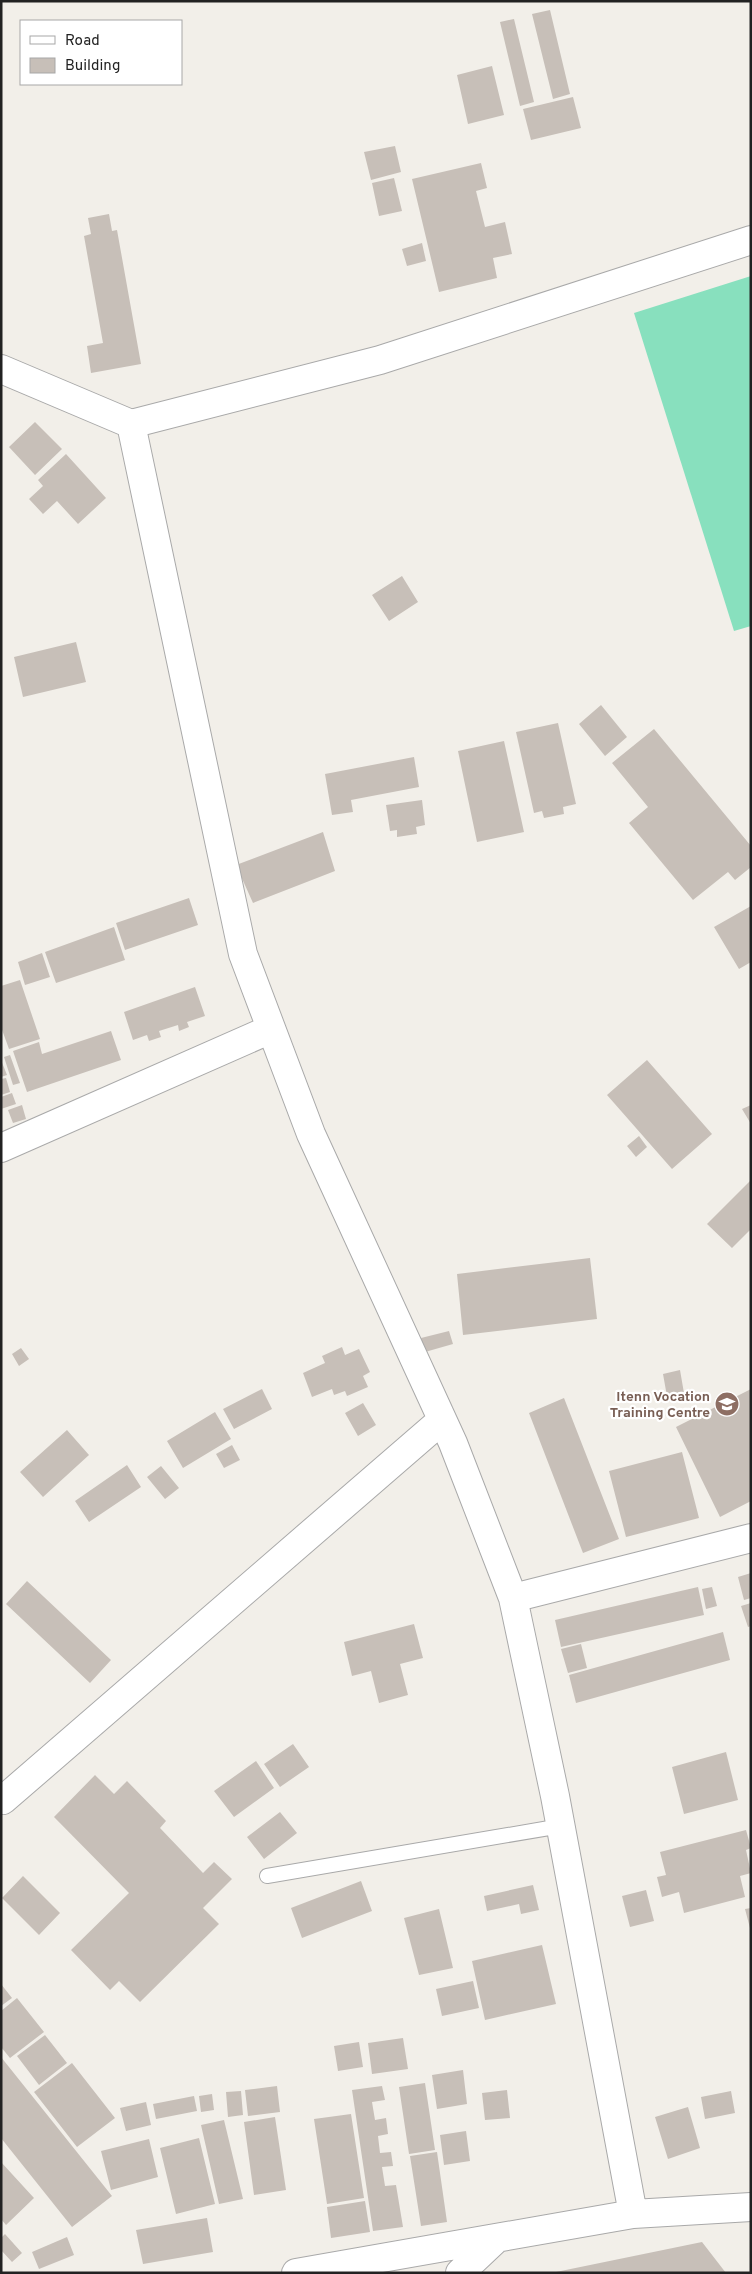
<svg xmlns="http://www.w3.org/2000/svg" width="752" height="2274" viewBox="0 0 752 2274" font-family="Overpass,sans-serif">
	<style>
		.pitch { fill: #88e0be }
		.building { fill: #c7bfb8 }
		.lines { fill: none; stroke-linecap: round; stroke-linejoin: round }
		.service-casing { stroke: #a9a9a9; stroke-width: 16 }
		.minor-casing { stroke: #a9a9a9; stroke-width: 30 }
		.service { stroke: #fff; stroke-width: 14 }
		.minor { stroke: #fff; stroke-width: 28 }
		.labels { text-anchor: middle; stroke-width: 4.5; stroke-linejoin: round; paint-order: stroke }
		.education-label { font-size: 14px; font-weight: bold; fill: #785e54; stroke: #fff; text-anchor: end }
	</style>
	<rect width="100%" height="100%" fill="#f2efe9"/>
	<!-- pitch -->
	<path class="pitch" d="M751,276V626L734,631L634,313Z"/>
	<!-- building -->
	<path class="building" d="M550,10L570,94L553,99L532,14Z
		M514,19L534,102L520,106L500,22Z
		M492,66L504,115L468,124L457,75Z
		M573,97L581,128L531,140L523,109Z
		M395,146L401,172L371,180L364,152Z
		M481,163L487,188L476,191L485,227L505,222L512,254L493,258L497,278L439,292L412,179Z
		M394,178L402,211L379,216L372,183Z
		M109,214L112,231L117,230L141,364L91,373L87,346L103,343L84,236L91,234L88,218Z
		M422,243L426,261L407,266L402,249Z
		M35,422L62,449L35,475L9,447Z
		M66,454L106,498L78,524L57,501L43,514L29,499L43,486L38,480Z
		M402,576L418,602L389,621L372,595Z
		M76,642L86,682L23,697L14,657Z
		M601,705L627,737L605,756L579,724Z
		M558,723L576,804L563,807L564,814L544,818L542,811L534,813L516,732Z
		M654,729L751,846V867L735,880L728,872L693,900L629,823L648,807L612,763Z
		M504,741L524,832L477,842L458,751Z
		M414,757L419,787L351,800L353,812L332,815L325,774Z
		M422,800L425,825L416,827L417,834L397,837V830L390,831L386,805Z
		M323,832L335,871L253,903L236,865Z
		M189,898L198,925L125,950L116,923Z
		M751,906V962L739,969L714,927Z
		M114,927L125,960L56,983L45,952Z
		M42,953L50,977L25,985L18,962Z
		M20,980L40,1039L9,1049L1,1027V986Z
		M195,987L205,1016L187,1022L189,1027L179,1031L178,1025L159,1031L161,1037L149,1041L147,1035L133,1040L124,1012Z
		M111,1031L121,1060L27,1092L13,1051L39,1042L42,1054Z
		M10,1055L20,1083L13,1085L4,1057Z
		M1,1060L7,1075L1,1077Z
		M647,1060L712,1134L672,1169L607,1095Z
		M6,1078L10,1092L1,1095V1079Z
		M12,1093L16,1104L1,1109V1097Z
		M22,1105L26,1119L13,1123L8,1110Z
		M751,1105V1124L742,1109Z
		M639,1136L647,1147L636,1157L627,1146Z
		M751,1180V1229L732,1248L707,1224Z
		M590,1258L597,1319L463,1335L457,1274Z
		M449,1331L453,1344L425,1352L421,1338Z
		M342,1347L345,1355L359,1349L370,1372L363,1376L368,1387L347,1396L345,1391L334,1395L332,1389L312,1397L303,1373L325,1363L322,1356Z
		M21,1348L29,1359L19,1366L12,1354Z
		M680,1370L685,1399L668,1402L663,1374Z
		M262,1389L272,1409L234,1429L223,1409Z
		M751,1389V1501L720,1517L676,1427Z
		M564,1398L619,1539L583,1553L529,1413Z
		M363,1403L376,1425L358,1436L345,1413Z
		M215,1412L231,1439L183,1468L167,1441Z
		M67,1430L89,1455L43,1497L20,1472Z
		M232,1445L240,1460L224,1468L216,1454Z
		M682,1452L699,1518L626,1537L609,1471Z
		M127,1465L141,1487L89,1522L75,1501Z
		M161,1466L179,1488L165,1499L147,1477Z
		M751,1573V1598L744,1600L738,1577Z
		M27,1581L111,1660L90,1683L6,1604Z
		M698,1587L704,1615L561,1647L555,1620Z
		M712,1587L717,1606L706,1609L702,1589Z
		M751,1603V1626L748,1627L741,1606Z
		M414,1624L423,1658L400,1664L408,1695L379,1703L371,1671L352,1676L344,1642Z
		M723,1632L730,1660L576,1703L569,1675Z
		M581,1644L587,1668L568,1673L561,1649Z
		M293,1744L309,1767L280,1787L264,1764Z
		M726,1752L738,1800L684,1814L672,1767Z
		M256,1761L274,1788L234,1817L214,1791Z
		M95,1775L114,1794L127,1781L166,1821L160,1828L203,1873L214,1862L232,1879L203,1908L219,1924L140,2002L119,1981L110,1990L71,1950L129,1893L54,1817Z
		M280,1812L297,1833L264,1859L247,1837Z
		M746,1830L751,1848L746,1850L751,1873L740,1876L745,1897L684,1913L679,1892L662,1897L657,1877L666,1875L660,1852Z
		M23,1876L60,1913L39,1935L2,1898Z
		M361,1881L372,1911L302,1938L291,1908Z
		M533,1885L539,1910L521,1914L519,1904L487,1911L484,1896Z
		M646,1890L654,1921L630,1927L622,1896Z
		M751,1908V1928H750L745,1909Z
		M439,1909L453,1968L419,1975L404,1918Z
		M542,1945L556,2004L485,2020L472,1961Z
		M473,1981L479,2008L442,2016L436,1989Z
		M1,1984L12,1998L1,2006Z
		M17,1998L44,2032L10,2058L1,2047V2011Z
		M45,2035L67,2063L39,2085L17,2056Z
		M403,2038L408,2069L372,2074L368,2043Z
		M359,2042L363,2067L338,2071L334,2046Z
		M1,2057L112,2196L72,2227L1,2138Z
		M72,2063L115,2118L77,2147L34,2092Z
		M463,2070L467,2104L437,2109L432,2075Z
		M425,2083L435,2150L409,2154L399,2087Z
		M277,2086L280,2112L248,2116L245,2090Z
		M382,2086L385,2100L372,2102L375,2120L386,2118L388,2134L378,2136L380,2153L391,2152L393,2166L382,2167L385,2186L396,2185L403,2227L373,2231L352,2090Z
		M507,2090L510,2118L485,2120L482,2093Z
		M241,2091L243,2115L228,2117L226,2092Z
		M731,2091L735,2113L705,2119L701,2097Z
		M212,2094L214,2110L201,2112L199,2096Z
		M194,2096L197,2111L156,2119L153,2104Z
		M146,2102L151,2125L126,2131L120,2108Z
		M688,2107L700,2148L668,2159L655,2117Z
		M351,2114L364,2198L327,2204L314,2119Z
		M275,2117L286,2190L254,2195L244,2122Z
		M224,2120L243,2199L219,2204L201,2125Z
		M466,2131L470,2161L444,2165L440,2135Z
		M199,2138L215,2204L176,2214L160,2148Z
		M149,2139L158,2177L111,2190L101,2151Z
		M437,2152L447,2222L421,2226L410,2156Z
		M1,2162L34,2198L6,2225L1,2219Z
		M365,2201L370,2232L331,2238L327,2207Z
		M207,2218L213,2252L143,2264L136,2230Z
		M5,2234L22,2253L12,2262L1,2250V2238Z
		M67,2237L74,2255L39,2269L32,2252Z
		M702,2242L726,2273H557L556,2272Z"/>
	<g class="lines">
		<defs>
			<path id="service" d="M267,1876L561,1826"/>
			<path id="minor" d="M1,369L131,424L380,360L751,240
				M131,424L243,954L311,1134L453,1443L513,1598L555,1796L633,2214L751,2207
				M1,1148L271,1029
				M513,1598L751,1538
				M1,1799L3,1800L442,1420
				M296,2273L633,2214
				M460,2273L497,2238"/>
		</defs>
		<!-- service casing -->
		<use href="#service" class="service-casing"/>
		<!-- minor casing -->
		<use href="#minor" class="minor-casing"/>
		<!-- service -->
		<use href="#service" class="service"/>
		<!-- minor -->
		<use href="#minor" class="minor"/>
	</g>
	<!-- icons -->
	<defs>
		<symbol id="school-disc" viewBox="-11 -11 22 22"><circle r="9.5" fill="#8d6e63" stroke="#fff"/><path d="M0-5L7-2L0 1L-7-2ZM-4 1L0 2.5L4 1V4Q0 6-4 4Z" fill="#fff"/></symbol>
	</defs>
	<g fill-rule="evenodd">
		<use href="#school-disc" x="713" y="1390" width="28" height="28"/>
	</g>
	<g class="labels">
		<!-- education labels -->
		<g class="education-label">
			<text x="710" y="1401">Itenn Vocation<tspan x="710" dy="16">Training Centre</tspan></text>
		</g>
	</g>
	<!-- border -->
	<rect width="752" height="2274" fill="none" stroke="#222222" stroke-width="5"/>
	<!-- legend -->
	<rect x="20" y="20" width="162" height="65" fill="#ffffff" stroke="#a7a7a7"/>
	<rect x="30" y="36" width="25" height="8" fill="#ffffff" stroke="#a7a7a7"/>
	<text x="65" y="45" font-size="15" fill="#222222">Road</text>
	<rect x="30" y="58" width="25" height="15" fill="#c7bfb8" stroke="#a7a7a7"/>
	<text x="65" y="70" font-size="15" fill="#222222">Building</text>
</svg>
